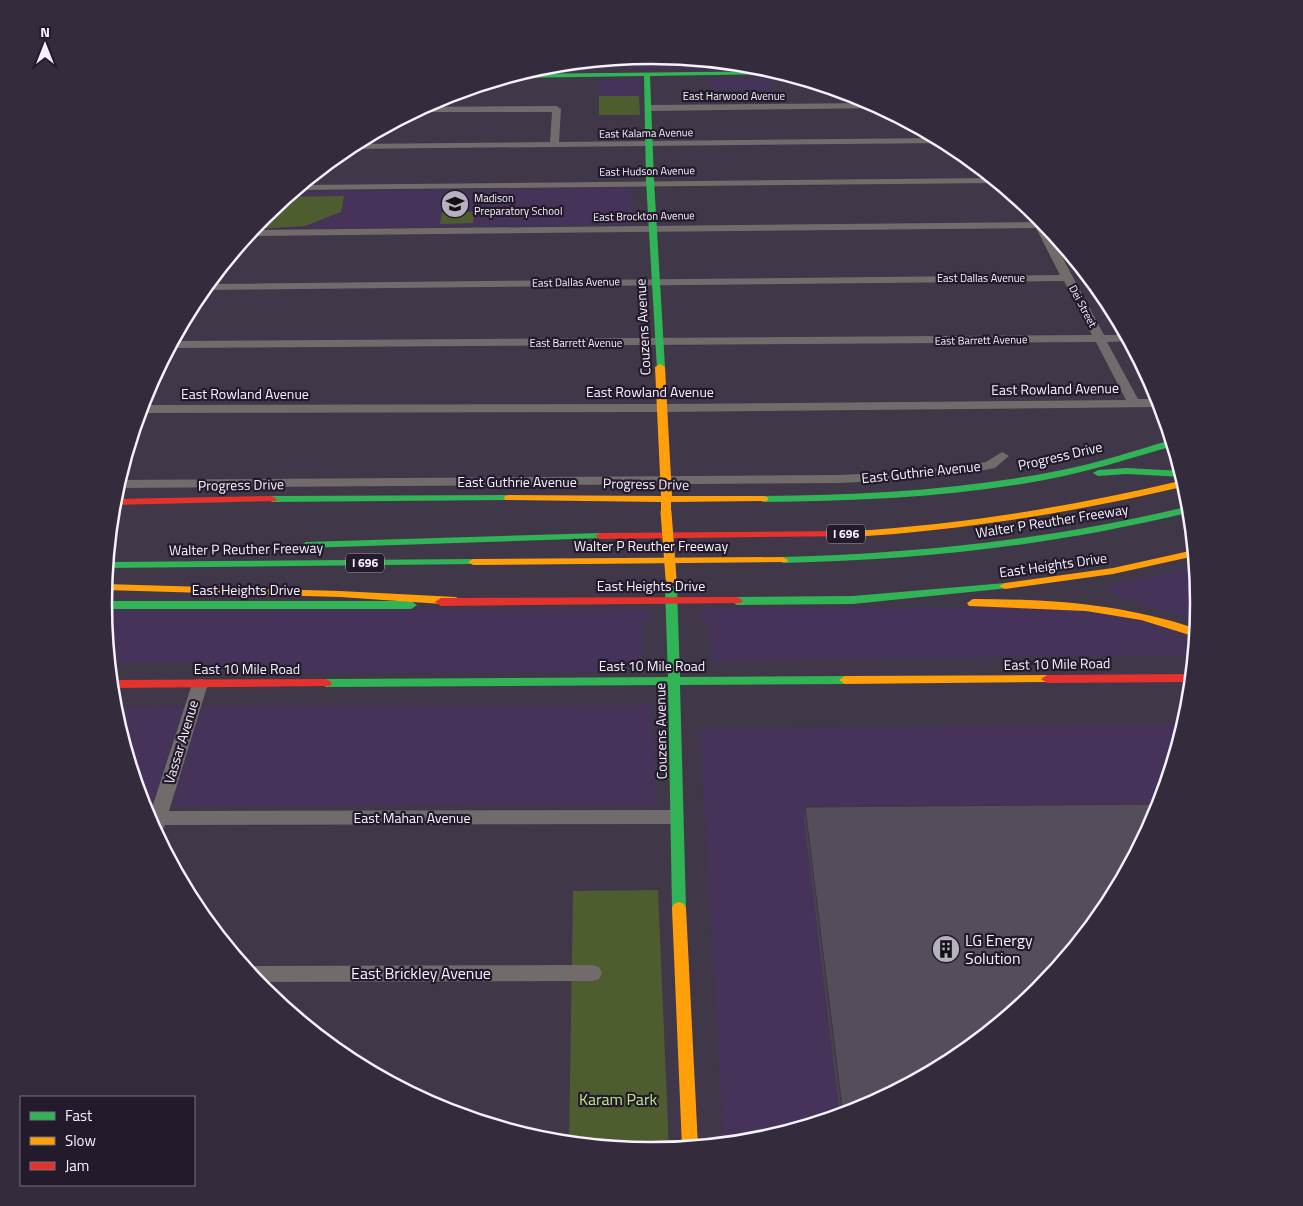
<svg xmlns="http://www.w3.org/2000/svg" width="1303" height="1206" viewBox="0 0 1303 1206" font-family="'Titillium Web',sans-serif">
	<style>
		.built { fill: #463359 }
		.green { fill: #4d5d30 }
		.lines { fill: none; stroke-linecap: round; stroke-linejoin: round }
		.street { fill: #716c6b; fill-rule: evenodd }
		.fast { fill: #30b455; fill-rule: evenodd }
		.slow { fill: #ff9f0a; fill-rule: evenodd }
		.jam { fill: #e5322d; fill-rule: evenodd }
		.slow-bridge { stroke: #ff9f0a; stroke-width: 11 }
		.wall { fill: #4a424d }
		.building { fill: #564d5a; stroke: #3c363f }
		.labels { text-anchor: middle; stroke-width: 4.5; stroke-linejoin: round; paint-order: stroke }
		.far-street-label { font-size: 11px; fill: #f7f1fe; stroke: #231b2b }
		.far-poi-label { font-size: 11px; fill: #f7f1fe; stroke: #231b2b; text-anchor: start }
		.shield { fill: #231b2b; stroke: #b7b1bf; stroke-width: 1 }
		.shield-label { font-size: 12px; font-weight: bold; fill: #f7f1fe }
		.street-label { font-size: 14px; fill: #f7f1fe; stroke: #231b2b }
		.near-poi-label { font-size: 16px; fill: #f7f1fe; stroke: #231b2b; text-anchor: start }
		.near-street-label { font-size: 16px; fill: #f7f1fe; stroke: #231b2b }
		.near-park-label { font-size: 16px; fill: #c0e684; stroke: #231b2b }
		.rim { fill: none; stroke: #f7f1fe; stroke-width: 2.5 }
	</style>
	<rect width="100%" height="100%" fill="#403749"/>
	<!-- built -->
	<path class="built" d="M652,55L759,66L766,68L636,69L635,57Z
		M709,78H769L772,90H711Z
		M640,79L639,96H599V80Z
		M632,188L633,224L253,229L264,215L293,192Z
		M1196,565L1199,603L1198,621L1114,596L1109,586Z
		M710,608H1056L1130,617L1196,638L1194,655L712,660L709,623L700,621L699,612Z
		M630,609L649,611V621H641L643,672L207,674L211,662H109L104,610Z
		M652,705L656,804L143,807L114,707Z
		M1185,724L1158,813L1107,908L1039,991L956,1059L861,1109L758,1141L724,1144L700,729Z"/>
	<!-- green -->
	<path class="green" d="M599,96H639L640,115H599Z
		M344,196L341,212L305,226L255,229L264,215L286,197Z
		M442,212H475L473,223L440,224Z
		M658,890L669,1149L651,1151L569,1143L573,891Z"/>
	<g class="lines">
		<!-- street -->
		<path class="street" d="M874,103L882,108L649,111L645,108L649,105Z
			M557,106L561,109L559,142L939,138L948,143L345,149L353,144L550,142L552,112H414L422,107Z
			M993,178L1000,183L295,190L301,185Z
			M1028,207L1039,216L1045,225L1104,335H1126L1130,341L1107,342L1138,399H1160L1162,407L663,412L139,413L142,405L663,404L1126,400L1096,342L169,348L173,341L1092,335L1064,281L203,290L208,284L1060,275L1036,228L247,236L252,230L1033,222L1026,209Z
			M150,384L155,387L148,399L143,400Z
			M1002,452L1009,456L995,468L973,472L904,480L838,483L117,488L119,480L838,475L904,472L973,464L986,462Z
			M200,679L206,680L208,684L169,811L675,810L681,812L684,817L681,822L675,824L165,825L160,835L157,836L145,812L151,811L192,684L194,680Z
			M592,965L599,967L602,973L599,979L592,981L257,982L245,968L251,966Z"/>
		<!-- fast -->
		<path class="fast" d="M777,71L785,74L650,76L654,180L665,367L660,370L657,369L646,180L644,76L512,78L509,76L517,74Z
			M1172,440L1174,446C1137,456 1101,468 1064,476C966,497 864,501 763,502L758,499L763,496C863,495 964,490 1062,470C1099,463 1135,450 1172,440Z
			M1127,468L1181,471L1183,477L1127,474L1098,476L1093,473L1098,470Z
			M509,495L513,496L514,498L513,500L272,502L267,499L272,496Z
			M1190,506L1191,512C1055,545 922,560 783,563L778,560L783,557C923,553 1054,539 1190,506Z
			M600,533L604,534L605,536L604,538L306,548L301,545L306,542Z
			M473,559L478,562L477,564L107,568L108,562Z
			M1005,583L1009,584L1011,586L1009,588L853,604L737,605L731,601L737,597L853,596Z
			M671,585L677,588L680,677L845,676L851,680L845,684L680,685L686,908L684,912L679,914L674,912L672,908L668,685L326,687L320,683L326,679L668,677L665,588Z
			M104,601H411L417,605L411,609H104Z"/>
		<!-- slow -->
		<path class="slow" d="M660,364L665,367L672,496H763L767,497L768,499L767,501L671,502V511L666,514L661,511V502L505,500L504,498L505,496L509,495L661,496L655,367Z
			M1184,480L1186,486C1076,512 966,530 853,537L848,534L853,531C965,524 1075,506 1184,480Z
			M1194,550L1195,556L1113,574L1005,589L999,586L1005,583L1113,568Z
			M783,557L788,560L787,562L473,565L468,562L473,559Z
			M105,584L340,591L456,597L462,601L456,605L340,597L105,590Z
			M973,599C1052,599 1122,604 1197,629L1196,637L1141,620L1086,611L969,606L967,603Z
			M1047,675L1053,679L1051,682L845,684L839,680L845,676Z
			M679,902L684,904L686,908L698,1146L682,1148L672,908L674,904Z"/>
		<!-- jam -->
		<path class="jam" d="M272,496L277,499L276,501L113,505L114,499Z
			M853,531L857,532L858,534L857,536L600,539L595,536L600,533Z
			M737,597L741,599L743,601L741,603L441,606L435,602L441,598Z
			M1192,674V682L1047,683L1041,679L1047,675Z
			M326,679L332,683L330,686L112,688L111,680Z"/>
		<!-- slow-bridge -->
		<path class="slow-bridge" d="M666,512L671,578"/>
	</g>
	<!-- wall -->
	<path class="wall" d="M805,807L861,1109L840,1116L804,819Z"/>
	<!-- building -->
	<path class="building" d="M1160,804L1158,813L1107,908L1039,991L956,1059L861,1109L843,1115L805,807Z"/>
	<!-- icons -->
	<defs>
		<symbol id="school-disc" viewBox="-11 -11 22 22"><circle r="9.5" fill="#b7b0bf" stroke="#231b2b"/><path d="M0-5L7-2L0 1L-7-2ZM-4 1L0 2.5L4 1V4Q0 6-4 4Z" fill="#111"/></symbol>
		<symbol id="building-disc" viewBox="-11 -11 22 22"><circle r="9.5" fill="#b7b0bf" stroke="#231b2b"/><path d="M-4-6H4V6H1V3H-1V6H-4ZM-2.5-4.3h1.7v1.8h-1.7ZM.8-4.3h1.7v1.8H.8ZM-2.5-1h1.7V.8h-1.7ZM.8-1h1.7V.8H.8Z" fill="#111"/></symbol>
	</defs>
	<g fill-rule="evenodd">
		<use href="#school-disc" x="439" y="188" width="32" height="32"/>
		<use href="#building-disc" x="930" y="933" width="32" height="32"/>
	</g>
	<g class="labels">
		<!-- far-street labels -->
		<g class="far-street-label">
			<text x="734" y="100">East Harwood Avenue</text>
			<text transform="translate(646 133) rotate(-1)" y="4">East Kalama Avenue</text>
			<text transform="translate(647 171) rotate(-1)" y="4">East Hudson Avenue</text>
			<text transform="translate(644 216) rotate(-1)" y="4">East Brockton Avenue</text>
			<text x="981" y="282">East Dallas Avenue</text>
			<text transform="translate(576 282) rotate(-1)" y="4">East Dallas Avenue</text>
			<text transform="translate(1083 306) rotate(62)" y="4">Dei Street</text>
			<text transform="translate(981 340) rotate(-1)" y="4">East Barrett Avenue</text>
			<text x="576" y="347">East Barrett Avenue</text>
		</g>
		<!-- far-poi labels -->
		<g class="far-poi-label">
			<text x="474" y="202">Madison<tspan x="474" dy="13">Preparatory School</tspan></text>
		</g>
		<!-- shield labels -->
		<g class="shield">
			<rect x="827" y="524.5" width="38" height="19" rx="4"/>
			<rect x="346" y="553.5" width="38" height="19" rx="4"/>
		</g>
		<g class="shield-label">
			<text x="846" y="538">I 696</text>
			<text x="365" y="567">I 696</text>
		</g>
		<!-- street labels -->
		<g class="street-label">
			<text transform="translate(643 327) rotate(-93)" y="5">Couzens Avenue</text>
			<text transform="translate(1055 389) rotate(-1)" y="5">East Rowland Avenue</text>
			<text x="650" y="397">East Rowland Avenue</text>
			<text x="245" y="399">East Rowland Avenue</text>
			<text transform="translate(1060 456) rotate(-13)" y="5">Progress Drive</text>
			<text transform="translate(921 472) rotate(-6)" y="5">East Guthrie Avenue</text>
			<text x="517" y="487">East Guthrie Avenue</text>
			<text transform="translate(646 484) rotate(1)" y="5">Progress Drive</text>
			<text transform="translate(241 485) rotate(-1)" y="5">Progress Drive</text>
			<text transform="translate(1052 521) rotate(-9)" y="5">Walter P Reuther Freeway</text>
			<text x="651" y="551">Walter P Reuther Freeway</text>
			<text transform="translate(246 549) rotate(-1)" y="5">Walter P Reuther Freeway</text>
			<text transform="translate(1053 565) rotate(-8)" y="5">East Heights Drive</text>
			<text x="651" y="591">East Heights Drive</text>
			<text x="246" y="595">East Heights Drive</text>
			<text transform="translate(1057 664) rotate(-1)" y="5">East 10 Mile Road</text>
			<text x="652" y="671">East 10 Mile Road</text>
			<text x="247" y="674">East 10 Mile Road</text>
			<text transform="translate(661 731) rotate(-91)" y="5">Couzens Avenue</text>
			<text transform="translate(181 742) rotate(-73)" y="5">Vassar Avenue</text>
			<text x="412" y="823">East Mahan Avenue</text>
		</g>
		<!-- near-poi labels -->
		<g class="near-poi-label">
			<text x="965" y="946">LG Energy<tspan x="965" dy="18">Solution</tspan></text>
		</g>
		<!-- near-street labels -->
		<g class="near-street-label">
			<text x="421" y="979">East Brickley Avenue</text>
		</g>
		<!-- near-park labels -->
		<g class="near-park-label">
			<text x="618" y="1105">Karam Park</text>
		</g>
	</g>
	<!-- crop -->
	<path d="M0 0H1303V1206H0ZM112 603a539 539 0 1 1 1078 0a539 539 0 1 1-1078 0Z" fill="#342c3c" fill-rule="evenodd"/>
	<path class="rim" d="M112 603a539 539 0 1 1 1078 0a539 539 0 1 1-1078 0Z"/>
	<!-- legend -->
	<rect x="20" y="1096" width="175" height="90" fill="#231b2b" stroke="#78717f"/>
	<rect x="30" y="1112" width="25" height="8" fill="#30b455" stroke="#78717f"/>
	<text x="65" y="1121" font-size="15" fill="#f7f1fe">Fast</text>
	<rect x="30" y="1137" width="25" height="8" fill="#ff9f0a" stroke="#78717f"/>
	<text x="65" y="1146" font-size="15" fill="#f7f1fe">Slow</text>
	<rect x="30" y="1162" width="25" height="8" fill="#e5322d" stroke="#78717f"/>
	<text x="65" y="1171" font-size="15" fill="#f7f1fe">Jam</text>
	<!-- north arrow -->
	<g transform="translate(45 45)" stroke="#231b2b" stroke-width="4" paint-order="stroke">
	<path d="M0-4L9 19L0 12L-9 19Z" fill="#f7f1fe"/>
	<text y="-8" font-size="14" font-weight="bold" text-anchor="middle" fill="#f7f1fe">N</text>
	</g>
</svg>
